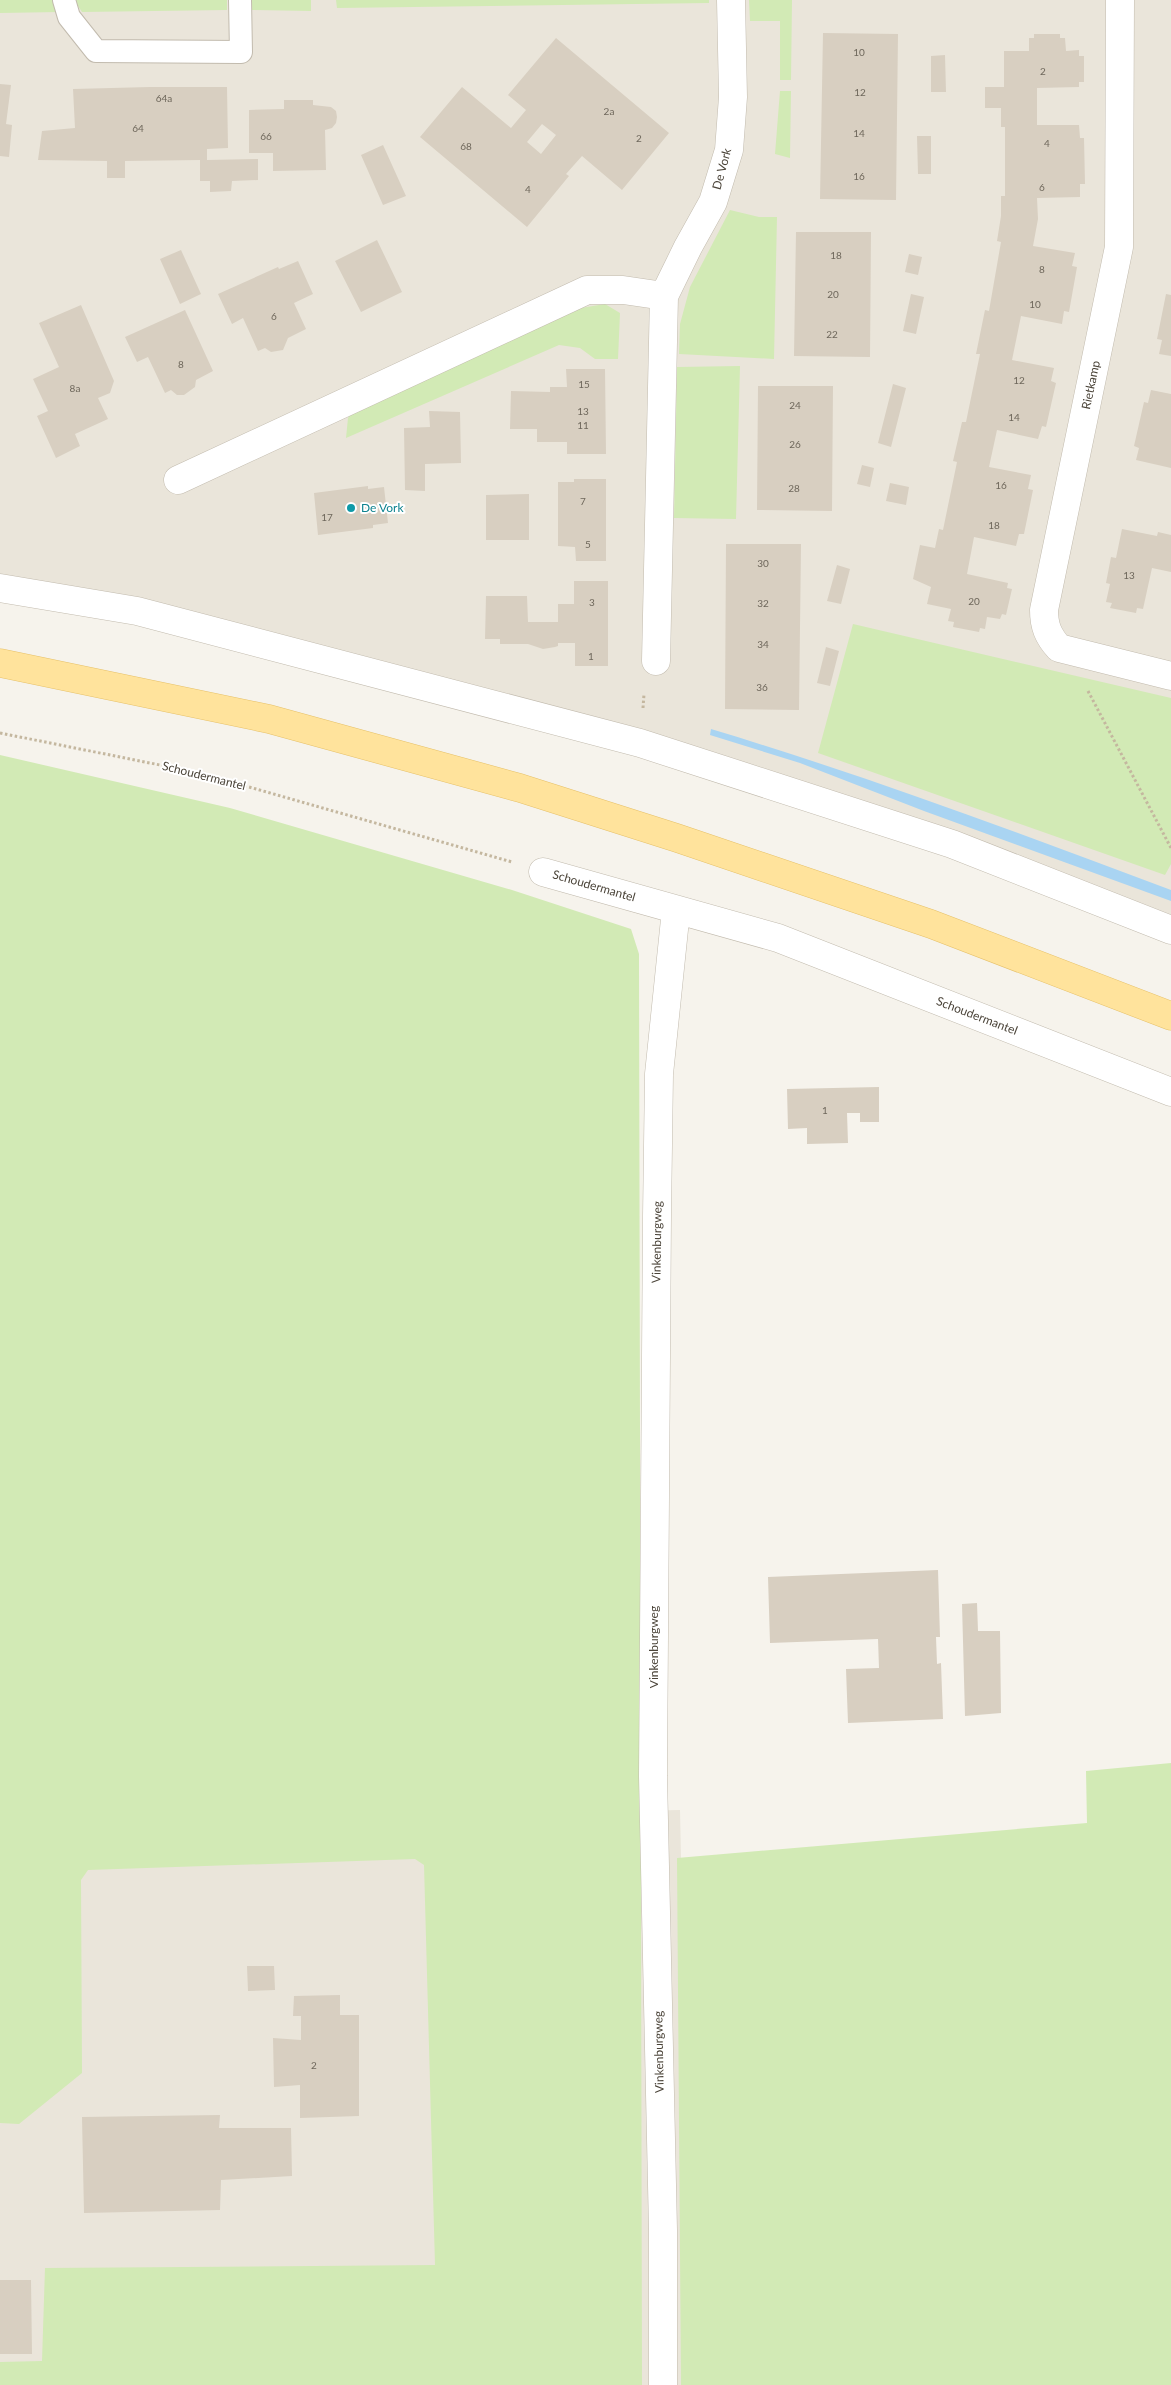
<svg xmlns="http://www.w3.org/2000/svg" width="1171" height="2385" viewBox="0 0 1171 2385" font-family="Lato,sans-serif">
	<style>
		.residential { fill: #eae5da }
		.green { fill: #d2eab5 }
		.water { fill: #a9d4f2 }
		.building { fill: #d8cfc1; fill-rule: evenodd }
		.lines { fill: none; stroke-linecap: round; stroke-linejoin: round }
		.service-casing { stroke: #c2bbae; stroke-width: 24 }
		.minor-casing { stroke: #c2bbae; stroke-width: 29 }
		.primary-casing { stroke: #e6c16a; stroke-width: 29 }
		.path { stroke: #c4b79f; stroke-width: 3; stroke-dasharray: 2.5 2.5; stroke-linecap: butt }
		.service { stroke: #fff; stroke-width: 22 }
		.minor { stroke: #fff; stroke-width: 28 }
		.primary { stroke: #ffe39c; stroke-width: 28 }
		.culture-dot { fill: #0f9aa8; stroke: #fff; stroke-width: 2 }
		.labels { text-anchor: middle; stroke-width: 4; stroke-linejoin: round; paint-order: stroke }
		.number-label { font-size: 10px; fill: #6e675b }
		.street-label { font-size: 12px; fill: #4b4439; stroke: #fff }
		.culture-label { font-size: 12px; fill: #0d838f; stroke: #fff; text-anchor: start }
	</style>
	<rect width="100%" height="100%" fill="#f6f3ec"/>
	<!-- residential -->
	<path class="residential" d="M0,0H1171V926L675,747L0,591Z
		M680,1810L692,2385H0V1824Z"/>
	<!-- green -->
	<path class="green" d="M0,0H56L60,12L0,13Z
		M74,0H227V10L82,12Z
		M251,0H311V11L251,10Z
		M336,0H709V3L337,8Z
		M749,0H792L791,80H780V21H750Z
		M780,91H791L790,158L775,154Z
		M730,210L759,217H777L774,359L679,354L680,324L690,287Z
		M605,304L620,313L618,359H595L580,348L559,345L346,438L348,418L354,408L563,311Z
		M740,366L736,519L674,518L677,367Z
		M853,624L1171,698V864L1165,875L818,753Z
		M0,755L230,808L512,890L631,929L639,954L642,2385H0V2362L42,2361L45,2268L435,2265L424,1865L415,1859L88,1870L81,1880L82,2073L19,2124L0,2123Z
		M1171,1763V2385H681L677,1858L1087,1823L1086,1771Z"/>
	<!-- water -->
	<path class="water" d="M711,729C867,776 1019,833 1171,890V901L924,811L800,763L710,735Z"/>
	<!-- building -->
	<path class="building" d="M823,33L898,34L896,200L820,199Z
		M1034,34H1060V38H1065L1066,51L1079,50V56H1084V82H1079V87L1037,88V125H1079L1080,138H1084L1085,184H1080V197L1037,198L1038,219L1033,246L1075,253L1072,266L1077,267L1069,312L1064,311L1062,324L1021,316L1012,360L1054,368L1051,381L1056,383L1046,427L1042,426L1038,439L997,430L989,467L1031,475L1028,489L1033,490L1024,534H1019L1016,546L974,537L967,574L1008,583L1007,588L1012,589L1006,615L1002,614L1000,619L987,617L985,629L980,628L979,632L953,627L954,622L948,621L951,609L927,604L931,587L913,579L920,545L935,548L939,529L943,530L957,462L953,461L962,422H966L980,354H976L985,310L989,311L1001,242L997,241L1001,216V196H1005V127H1001V108H985V87H1004V51H1029V38H1034Z
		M556,38L669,133L622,190L582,156L566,174L569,176L527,227L420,137L462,87L511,128L526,110L508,95ZM542,124L556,135L541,154L527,142Z
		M945,55L946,92H931V56Z
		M0,84L11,85L6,124L12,125L9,157L0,156Z
		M150,87H227L228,148L207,149V160L258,159V180L232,181L231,191L210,192V181H200V160L125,161V178H107V161L38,160L42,131L75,128L73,89Z
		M284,100H313V105L331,107L336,111L337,117L336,123L332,128L325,130L326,170L273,171V153H249V110L284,109Z
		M917,136H931V174H918Z
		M383,145L406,196L383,205L361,155Z
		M796,232H871L870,357L794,356Z
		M377,240L402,292L361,312L335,261Z
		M181,250L201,294L180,304L160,259Z
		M909,254L922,257L918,275L905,272Z
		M298,261L313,294L294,303L306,329L288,338L283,350L271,352L265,348L258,351L243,318L232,324L218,294L278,267L279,269Z
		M911,294L924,297L916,334L903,331Z
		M1166,294L1171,295V356L1159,354L1162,340L1157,339Z
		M81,305L114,381L110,393L98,398L108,419L75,434L80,446L56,458L37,416L48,411L33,379L59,367L39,323Z
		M185,310L213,371L196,380L195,387L184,395H177L171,390L165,393L148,357L137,362L125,337Z
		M566,369H605L606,454H567V442H537V429H510L511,391L550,392V387H567Z
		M893,384L906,388L891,447L878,443Z
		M758,386H833L832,511L757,510Z
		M1151,390L1171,394V468L1136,460L1139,448L1134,446L1144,402L1148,403Z
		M429,411L460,412L461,463L425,464V491L405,490L404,428L430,427Z
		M862,465L874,468L870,487L857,484Z
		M574,479H606V561H576L575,547L558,546V482H574Z
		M890,483L909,487L906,505L886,501Z
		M368,486V489L384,487L388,523L373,525V528L318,535L314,493Z
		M529,494V540H486V495Z
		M1122,529L1157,536L1158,532L1171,535V572L1152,568L1143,609L1137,608L1136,613L1110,608L1112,603L1106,602L1110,584L1106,583L1111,557L1116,558Z
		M726,544H801L799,710L725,709Z
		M837,565L850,569L841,604L827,601Z
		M574,581H608V666H575V643H558V646L555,647L543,649L528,644H500V639H485L486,596H527L528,622H558V604H574Z
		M826,647L839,651L830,686L817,683Z
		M879,1087V1122H860V1113H847L848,1143L807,1144V1128L788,1129L787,1089Z
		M938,1570L940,1637H936L937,1664L941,1663L943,1719L848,1723L846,1669L879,1668L878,1639L770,1643L768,1577Z
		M977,1603L978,1631H1000L1001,1713L965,1716L962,1604Z
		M247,1966H274L275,1990L248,1991Z
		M340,1995V2015H359V2116L300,2118V2085L274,2087L273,2038L301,2040V2016H293L294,1996Z
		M220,2115L219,2128H291L292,2176L221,2180L220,2210L84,2213L82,2117Z
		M0,2280H31L32,2354H0Z"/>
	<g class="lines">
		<defs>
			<path id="service" d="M64,0L69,17L96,51L241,52L240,0"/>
			<path id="minor" d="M1120,0L1119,247L1044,610C1044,626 1048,636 1059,648L1171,676
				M178,480L587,290H623L664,296L688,247L713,202L729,150L733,97L731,0
				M0,588L137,611L640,743L952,844L1171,930
				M656,661L664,296
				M543,872L778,938L1171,1092
				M663,2385V2230L653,1776L657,1216L659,1074L676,910"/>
			<path id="primary" d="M0,663L269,719L520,788L677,838L931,924L1171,1016"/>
		</defs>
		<!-- service casing -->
		<use href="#service" class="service-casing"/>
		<!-- minor casing -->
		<use href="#minor" class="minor-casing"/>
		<!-- primary casing -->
		<use href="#primary" class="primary-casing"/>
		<!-- path -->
		<path class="path" d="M1088,691L1171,848
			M643,708L644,694
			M0,733L200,773L512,862"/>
		<!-- service -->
		<use href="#service" class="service"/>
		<!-- minor -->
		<use href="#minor" class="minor"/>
		<!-- primary -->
		<use href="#primary" class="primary"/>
	</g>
	<!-- markers -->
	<circle class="culture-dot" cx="351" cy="508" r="5"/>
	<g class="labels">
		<!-- number labels -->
		<g class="number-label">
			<text x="859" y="56">10</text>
			<text x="1043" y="75">2</text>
			<text x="860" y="96">12</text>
			<text x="164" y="102">64a</text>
			<text x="609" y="115">2a</text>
			<text x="138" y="132">64</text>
			<text x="859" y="137">14</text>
			<text x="266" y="140">66</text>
			<text x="639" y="142">2</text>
			<text x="1047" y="147">4</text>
			<text x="466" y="150">68</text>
			<text x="859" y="180">16</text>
			<text x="1042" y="191">6</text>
			<text x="528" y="193">4</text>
			<text x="836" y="259">18</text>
			<text x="1042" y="273">8</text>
			<text x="833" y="298">20</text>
			<text x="1035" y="308">10</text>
			<text x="274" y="320">6</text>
			<text x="832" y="338">22</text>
			<text x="181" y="368">8</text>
			<text x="1019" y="384">12</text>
			<text x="584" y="388">15</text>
			<text x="75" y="392">8a</text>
			<text x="795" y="409">24</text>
			<text x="583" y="415">13</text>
			<text x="1014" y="421">14</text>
			<text x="583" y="429">11</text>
			<text x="795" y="448">26</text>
			<text x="1001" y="489">16</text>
			<text x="794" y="492">28</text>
			<text x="583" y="505">7</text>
			<text x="327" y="521">17</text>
			<text x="994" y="529">18</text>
			<text x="588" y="548">5</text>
			<text x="763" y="567">30</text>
			<text x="1129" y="579">13</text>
			<text x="974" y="605">20</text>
			<text x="592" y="606">3</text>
			<text x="763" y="607">32</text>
			<text x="763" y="648">34</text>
			<text x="591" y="660">1</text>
			<text x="762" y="691">36</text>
			<text x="825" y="1114">1</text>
			<text x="314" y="2069">2</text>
		</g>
		<!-- street labels -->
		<g class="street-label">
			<text transform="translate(722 169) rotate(-75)" y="4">De Vork</text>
			<text transform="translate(1091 385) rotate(-78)" y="4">Rietkamp</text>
			<text transform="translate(204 776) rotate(14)" y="4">Schoudermantel</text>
			<text transform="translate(594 886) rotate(16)" y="4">Schoudermantel</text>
			<text transform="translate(977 1016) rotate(21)" y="4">Schoudermantel</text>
			<text transform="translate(657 1242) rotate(-89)" y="4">Vinkenburgweg</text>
			<text transform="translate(654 1647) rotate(-90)" y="4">Vinkenburgweg</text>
			<text transform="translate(659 2052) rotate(-91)" y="4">Vinkenburgweg</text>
		</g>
		<!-- culture labels -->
		<g class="culture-label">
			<text x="361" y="512">De Vork</text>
		</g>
	</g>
</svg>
